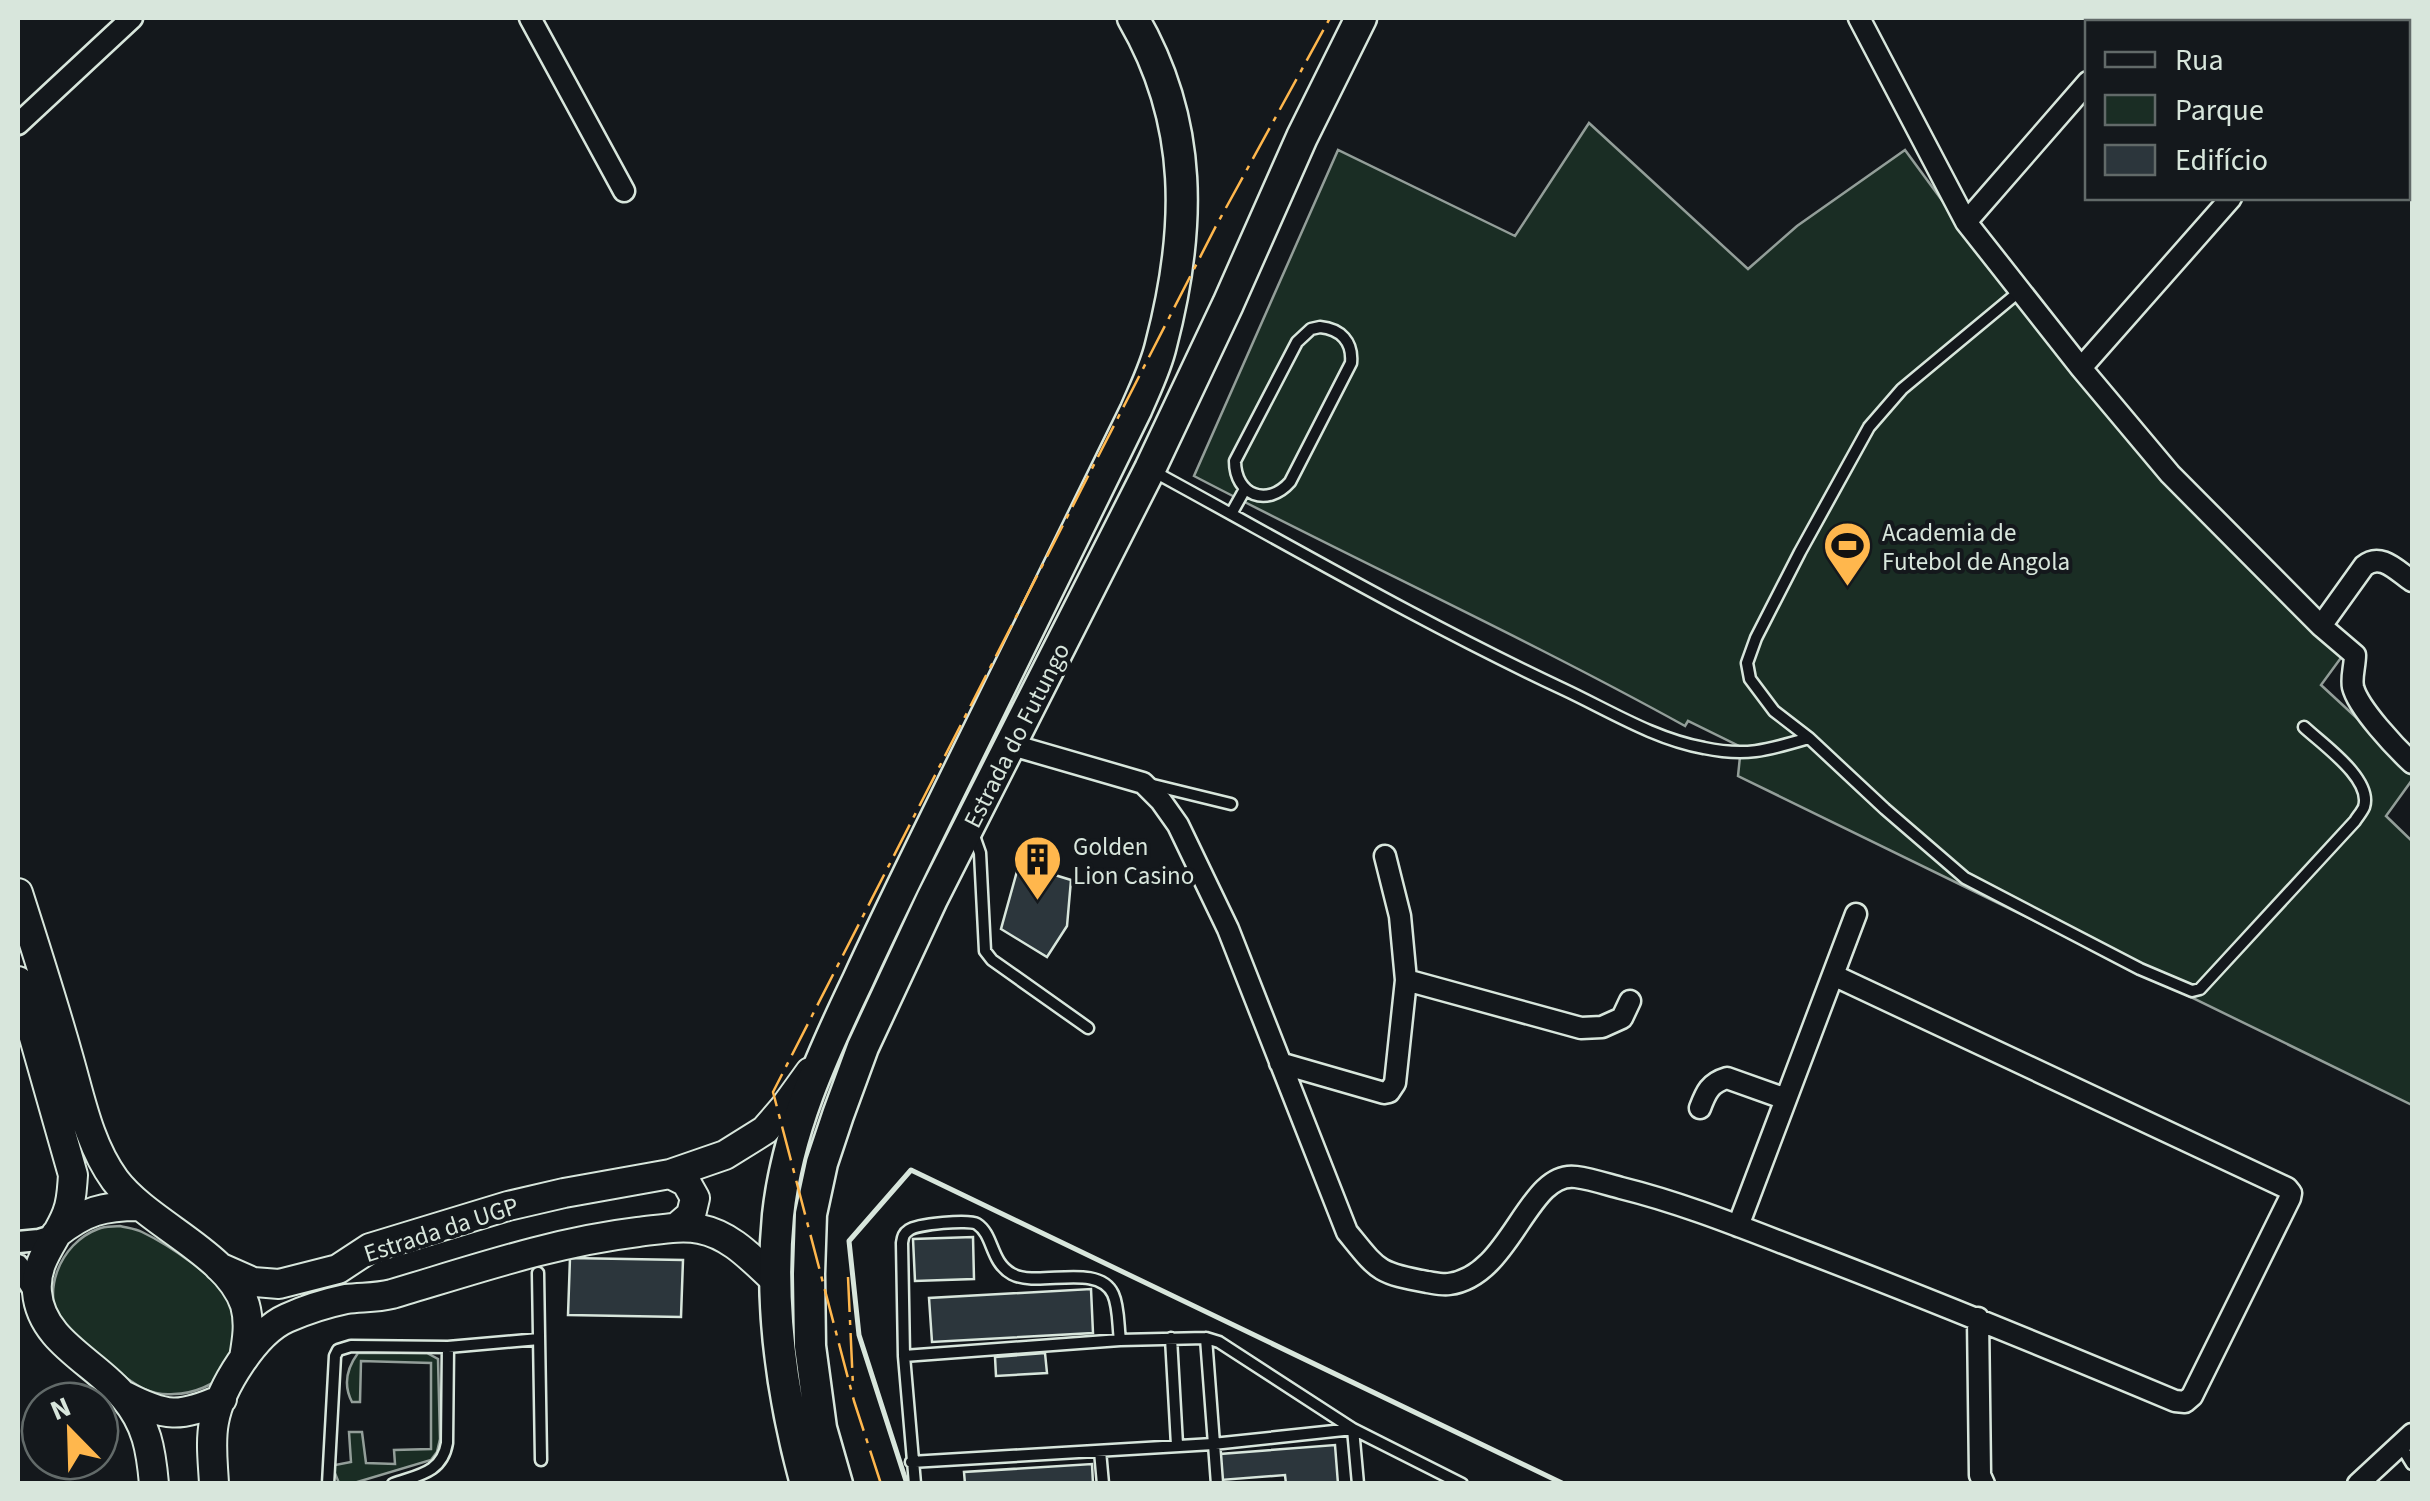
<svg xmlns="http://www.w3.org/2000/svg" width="2430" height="1501" viewBox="0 0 2430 1501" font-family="'Source Sans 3',sans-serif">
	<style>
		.green { fill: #1a2d24; stroke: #939e99; stroke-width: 2.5 }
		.building { fill: #2c363c; stroke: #d8e6dc; stroke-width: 2.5 }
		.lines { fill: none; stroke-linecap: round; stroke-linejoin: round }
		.lane-casing { stroke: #d8e6dc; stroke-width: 15 }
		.street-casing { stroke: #d8e6dc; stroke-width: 25 }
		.secondary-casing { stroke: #d8e6dc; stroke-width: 32 }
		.primary-casing { stroke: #d8e6dc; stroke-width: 35 }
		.lane { stroke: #14181c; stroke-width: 10 }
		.street { stroke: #14181c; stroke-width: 20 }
		.secondary { stroke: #14181c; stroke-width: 28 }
		.primary { stroke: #14181c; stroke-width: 30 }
		.wall { stroke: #d8e6dc; stroke-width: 5 }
		.power { stroke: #ffb74d; stroke-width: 2.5; stroke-dasharray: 35 8 5 8; stroke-linecap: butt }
		.labels { text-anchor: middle; stroke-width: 8; stroke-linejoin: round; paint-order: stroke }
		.poi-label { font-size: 25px; fill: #d8e6dc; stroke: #14181c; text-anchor: start }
		.street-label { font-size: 25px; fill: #d8e6dc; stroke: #14181c }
	</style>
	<rect width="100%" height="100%" fill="#14181c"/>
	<!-- green -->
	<path class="green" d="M1589,123L1748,269L1797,226L1905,150L1994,271L2175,494L2346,651L2321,685L2412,769V780L2386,816L2412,841V1105L1738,776L1741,747L1688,721L1685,726C1524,637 1357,561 1194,476L1338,150L1515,236Z
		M120,1226C128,1228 136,1229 142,1232C169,1245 217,1277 231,1303C233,1308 237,1318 238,1325C238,1331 231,1364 228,1369C218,1385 191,1394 174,1394C165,1395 153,1393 144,1389C130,1382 74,1341 65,1330C38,1295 60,1243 98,1229C105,1226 113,1227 120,1226Z
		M358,1353H427L438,1359L440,1439L437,1452L431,1460L354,1483H339L334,1471L335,1465L351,1462L349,1432H362L366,1463L395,1464L394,1450L431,1449V1363L361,1361L360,1402H352C343,1385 347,1368 358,1353Z"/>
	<!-- building -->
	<path class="building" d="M1019,864L1071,880L1067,926L1047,957L1001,929Z
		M973,1237L974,1279L915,1281L913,1239Z
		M570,1258L683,1260L681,1317L568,1315Z
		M1091,1289L1093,1333L932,1342L929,1298Z
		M1045,1353L1047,1373L996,1376L995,1357Z
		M1335,1445L1338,1484H1286L1285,1475L1221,1480L1220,1454Z
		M1092,1464L1093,1484H965L964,1472Z"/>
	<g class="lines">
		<defs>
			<path id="lane" d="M2020,291L1902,389L1869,427L1800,552L1756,638L1747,663L1750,679L1774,711L1809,738L1885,809L1965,878L2140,969L2192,991L2200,989L2212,976L2355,821C2358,816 2362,812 2364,807C2373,779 2322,744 2304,727
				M1320,327C1341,329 1353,342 1351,363L1290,482C1267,508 1235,495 1235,461L1297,342L1311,329Z
				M1151,470C1287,544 1422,623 1563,689C1608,710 1654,739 1704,748C1747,757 1768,750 1809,738
				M1231,514L1245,489
				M1149,784L1231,804
				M973,833L980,853L985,951L992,960L1088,1028
				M538,1273L541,1460
				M1171,1338L1177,1445
				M1206,1338L1217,1484
				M904,1356L1120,1340L1206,1338L1219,1342L1353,1429L1462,1484
				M2401,1446L2412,1464
				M1100,1451L1103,1484
				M911,1462L1213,1444L1353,1429L1358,1484
				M328,1484L335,1356L338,1350L351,1346L448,1347L539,1339
				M393,1484C418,1475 442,1473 447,1443L448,1347
				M915,1484L904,1356L902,1243C903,1237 903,1234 909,1230C917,1224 969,1219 977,1224C994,1235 990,1262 1012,1274C1038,1288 1098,1262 1113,1294C1119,1307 1118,1326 1120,1340"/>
			<path id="street" d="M530,18L624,191
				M1859,18L1966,222L2081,368L2170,474L2321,626L2355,655C2355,666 2351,677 2353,687C2358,708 2396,748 2412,763
				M2133,22L2137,18
				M2374,22L2378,18
				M2408,80L2412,85
				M18,124L132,18
				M1966,222L2088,82
				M2081,368L2231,198
				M2321,626L2364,566C2381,552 2397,571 2412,581
				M1012,745L1143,783L1161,801L1178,825L1228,929L1347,1232C1378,1270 1377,1273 1427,1282C1434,1283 1442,1285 1449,1284C1512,1276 1527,1170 1576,1177C1591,1179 1606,1184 1621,1188C1682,1203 1741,1227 1801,1250C1927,1298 2051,1349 2175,1401L2185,1402L2192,1396L2290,1198L2291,1193L2287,1188L1833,975
				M1406,980L1581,1028L1602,1027L1622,1018L1630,1001
				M1280,1063L1384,1093L1389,1092L1395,1083L1406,980L1400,916L1385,856
				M1700,1108C1706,1092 1710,1083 1727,1078L1786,1099
				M1738,1226L1856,914
				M18,1242L39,1240L55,1235
				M18,1265L36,1294
				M1978,1318L1980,1475L1984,1484
				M2358,1484L2412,1434"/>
			<path id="secondary" d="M18,893C35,946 52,999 67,1052C80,1096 88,1143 115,1180C149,1225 228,1253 245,1305C250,1323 247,1340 244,1358
				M18,981L73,1175C72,1187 72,1201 67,1213C57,1240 34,1260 37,1292C41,1342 96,1362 124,1397C147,1424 151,1450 154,1484
				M670,1174L686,1182L695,1198L691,1215L677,1227
				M56,1234C85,1211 103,1206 139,1206
				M219,1267L253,1282L279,1284L338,1269L370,1248L508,1206L564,1193L670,1174L725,1155L765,1130L784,1108L810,1072
				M125,1396C166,1417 179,1418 222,1399
				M214,1484C213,1463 210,1442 214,1422C220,1388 255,1332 287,1318C305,1310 327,1303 346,1299C362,1297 376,1298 392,1294C473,1270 554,1242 638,1232C658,1230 680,1225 700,1229C731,1235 752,1259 775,1280"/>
			<path id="primary" d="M806,1484C782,1396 769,1305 778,1215C787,1131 822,1055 858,980C879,934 901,889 923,844C995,699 1066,554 1136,410C1145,389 1156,367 1161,345C1191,230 1194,123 1133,18
				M837,1484L821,1428L810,1346L809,1274L811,1214L822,1163L838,1115L863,1047L932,899L1150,469L1228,304L1302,137L1361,18"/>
		</defs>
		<!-- lane casing -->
		<use href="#lane" class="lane-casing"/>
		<!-- street casing -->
		<use href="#street" class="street-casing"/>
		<!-- secondary casing -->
		<use href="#secondary" class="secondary-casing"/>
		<!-- primary casing -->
		<use href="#primary" class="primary-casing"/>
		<!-- lane -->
		<use href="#lane" class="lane"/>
		<!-- street -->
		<use href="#street" class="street"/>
		<!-- secondary -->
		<use href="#secondary" class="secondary"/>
		<!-- primary -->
		<use href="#primary" class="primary"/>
		<!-- wall -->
		<path class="wall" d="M907,1484L859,1335L849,1241L911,1170L1564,1484"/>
		<!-- power -->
		<path class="power" d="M848,1277L853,1386
			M881,1484L854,1401L773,1092L1216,226L1330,18"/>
	</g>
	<!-- icons -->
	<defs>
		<symbol id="stadium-pin" viewBox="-11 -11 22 30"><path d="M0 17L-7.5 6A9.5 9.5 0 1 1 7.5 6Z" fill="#ffb74d" stroke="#14181c"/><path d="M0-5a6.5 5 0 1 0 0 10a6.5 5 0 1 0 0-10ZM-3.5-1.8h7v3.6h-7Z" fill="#111"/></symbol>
		<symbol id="building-pin" viewBox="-11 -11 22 30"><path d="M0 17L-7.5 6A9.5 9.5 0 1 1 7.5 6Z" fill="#ffb74d" stroke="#14181c"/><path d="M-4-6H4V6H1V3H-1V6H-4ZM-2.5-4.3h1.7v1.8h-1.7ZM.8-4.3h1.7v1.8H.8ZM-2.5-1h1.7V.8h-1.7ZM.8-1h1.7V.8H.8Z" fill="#111"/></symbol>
	</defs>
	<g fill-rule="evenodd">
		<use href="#stadium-pin" x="1820" y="518" width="55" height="75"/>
		<use href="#building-pin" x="1010" y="832" width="55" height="75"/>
	</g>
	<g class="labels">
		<!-- poi labels -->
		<g class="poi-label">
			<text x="1882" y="541">Academia de<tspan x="1882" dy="29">Futebol de Angola</tspan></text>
			<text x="1073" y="855">Golden<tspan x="1073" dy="29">Lion Casino</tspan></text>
		</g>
		<!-- street labels -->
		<g class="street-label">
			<text transform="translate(1016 735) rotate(-63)" y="9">Estrada do Futungo</text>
			<text transform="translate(441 1229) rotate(-18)" y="9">Estrada da UGP</text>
		</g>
	</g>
	<!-- border -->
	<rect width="2430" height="1501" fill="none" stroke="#d8e6dc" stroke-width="40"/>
	<!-- legend -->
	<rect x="2085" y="20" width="325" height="180" fill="#14181c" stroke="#626a69" stroke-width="2.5"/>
	<rect x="2105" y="52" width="50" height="15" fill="#14181c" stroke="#626a69" stroke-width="2.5"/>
	<text x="2175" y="70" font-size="30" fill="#d8e6dc">Rua</text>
	<rect x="2105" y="95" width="50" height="30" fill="#1a2d24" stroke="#626a69" stroke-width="2.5"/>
	<text x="2175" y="120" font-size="30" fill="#d8e6dc">Parque</text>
	<rect x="2105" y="145" width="50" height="30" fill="#2c363c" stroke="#626a69" stroke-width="2.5"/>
	<text x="2175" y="170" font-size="30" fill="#d8e6dc">Edifício</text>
	<!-- north arrow -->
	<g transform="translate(70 1431) rotate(337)"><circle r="48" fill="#14181c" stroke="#626a69" stroke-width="2.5"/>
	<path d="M0-8L18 38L0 25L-18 38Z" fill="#ffb74d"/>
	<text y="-15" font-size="28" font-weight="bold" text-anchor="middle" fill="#d8e6dc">N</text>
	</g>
</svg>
